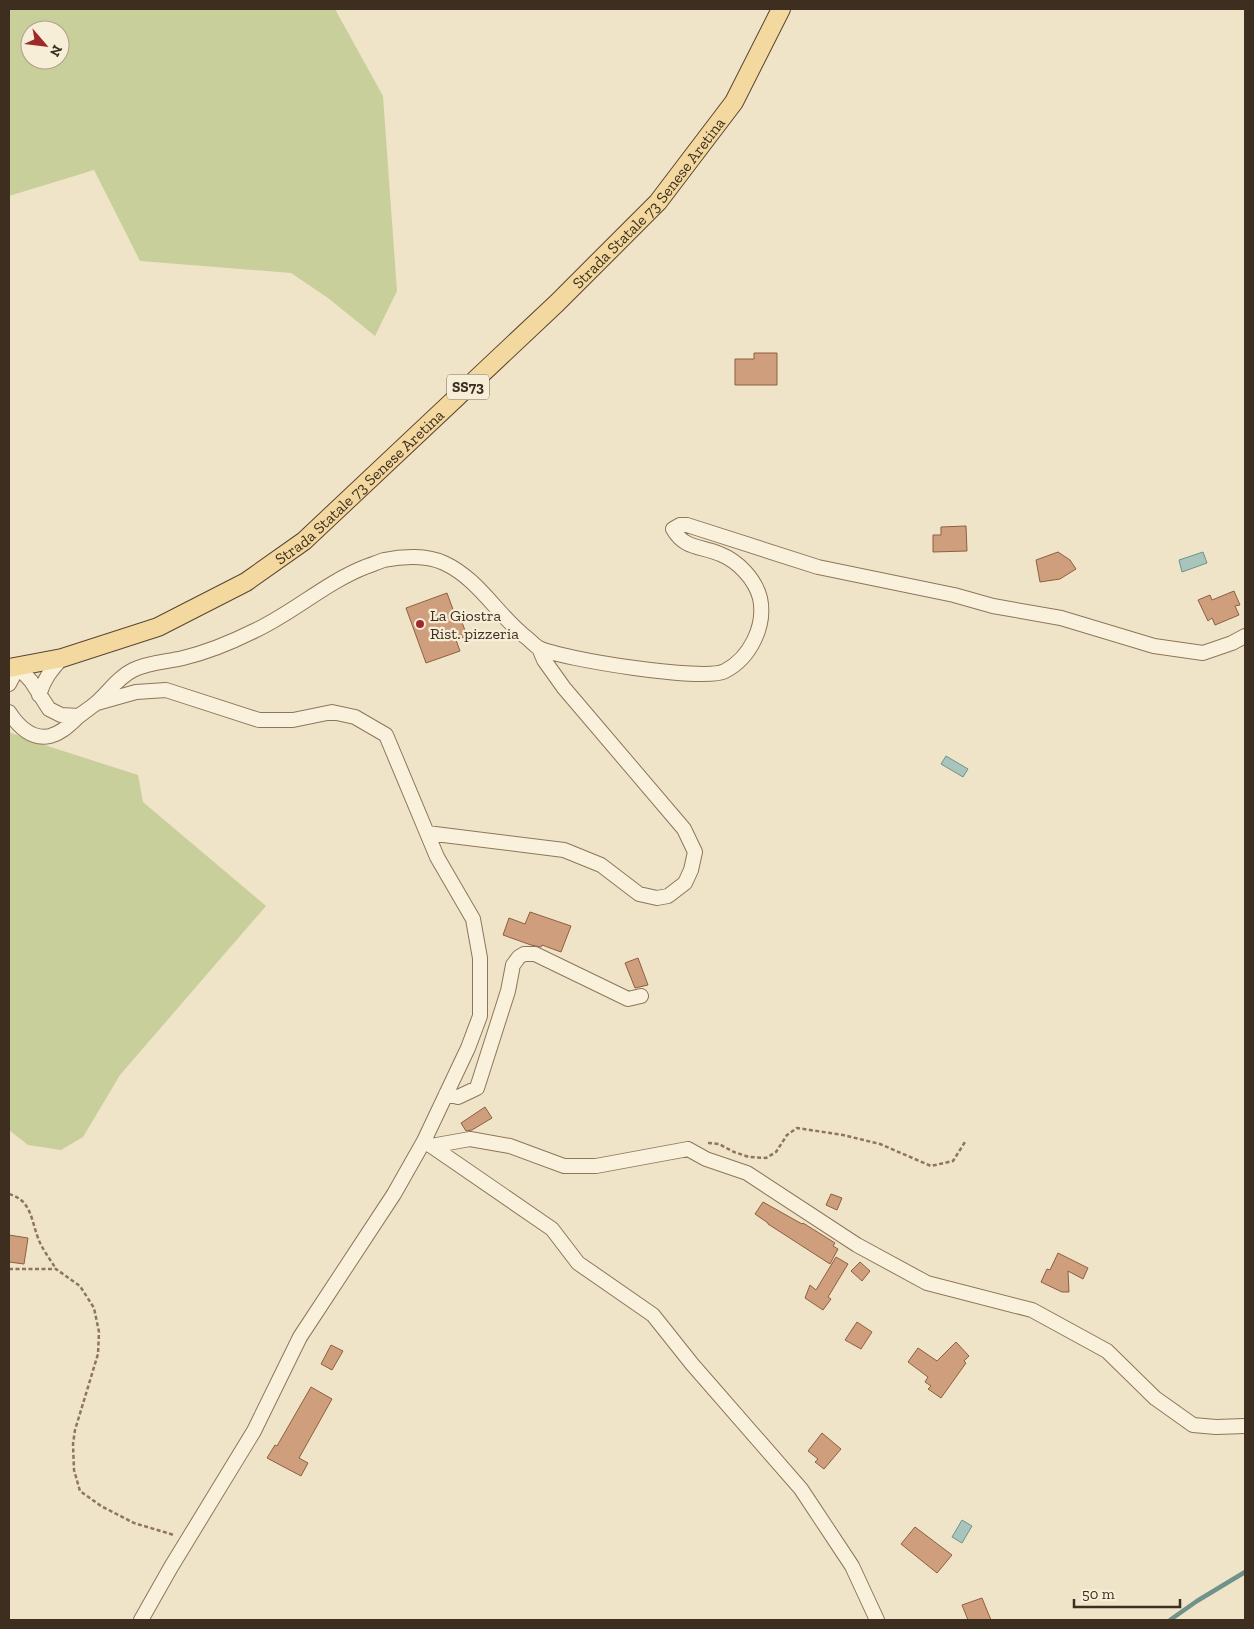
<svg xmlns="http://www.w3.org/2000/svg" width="1254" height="1629" viewBox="0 0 1254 1629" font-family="'Zilla Slab',serif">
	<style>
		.green { fill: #c9cf9b; fill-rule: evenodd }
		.water { fill: #a9c4bc; stroke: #6f938a }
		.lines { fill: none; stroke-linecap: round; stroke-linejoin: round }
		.stream { stroke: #6f938a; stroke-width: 4.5 }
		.building { fill: #cf9f7d; stroke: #8d5f41 }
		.minor-casing { stroke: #8d765c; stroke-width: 16 }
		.major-casing { stroke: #5b4430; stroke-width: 20 }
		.path { stroke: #8d765c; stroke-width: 2.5; stroke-dasharray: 4 2.5; stroke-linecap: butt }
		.minor { stroke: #faf1dc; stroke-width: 14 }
		.major { stroke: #f3d9a0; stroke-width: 18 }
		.poi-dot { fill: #9e2a2b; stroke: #f7eed8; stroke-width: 2 }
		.labels { text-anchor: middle; stroke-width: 4.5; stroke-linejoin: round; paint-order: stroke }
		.shield { fill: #f7eed8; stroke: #756857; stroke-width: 1 }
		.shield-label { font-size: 15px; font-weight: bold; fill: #3d2e20 }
		.street-label { font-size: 16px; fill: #3d2e20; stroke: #f7eed8 }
		.poi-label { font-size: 16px; fill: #3d2e20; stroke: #f7eed8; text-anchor: start }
	</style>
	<rect width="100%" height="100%" fill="#f0e4c8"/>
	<!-- green -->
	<path class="green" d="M9,9H335L383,96L397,291L375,336L328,298L291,273L140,261L94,170L9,196ZM30,30H60V60H30Z
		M9,732L35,742L138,775L143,802L266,906L120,1075L83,1137L61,1150L28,1145L9,1130Z"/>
	<!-- water -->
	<path class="water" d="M1203,552L1207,563L1182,572L1179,560Z
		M946,756L968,769L963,777L941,764Z
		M962,1520L972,1526L962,1543L952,1537Z"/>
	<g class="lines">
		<!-- stream -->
		<path class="stream" d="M1170,1620L1197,1601L1245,1572"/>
	</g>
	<!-- building -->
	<path class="building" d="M754,353H777V385H735V359H754Z
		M966,526L967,551L933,552V535H941V527Z
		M1058,552L1070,560L1076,569L1060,579L1040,582L1036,560Z
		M1234,591L1240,605L1235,606L1239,615L1215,625L1212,618L1208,621L1198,600L1210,595L1212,600Z
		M447,593L455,615L459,614L467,636L456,640L460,651L426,663L406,608Z
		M530,912L571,926L561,952L542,945L541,947L531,945L503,935L509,918L525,924Z
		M638,958L648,985L635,988L625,963Z
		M485,1107L492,1118L472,1130L466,1131L461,1123Z
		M831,1194L842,1198L837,1210L826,1205Z
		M763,1202L802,1224L803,1223L835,1243L833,1246L838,1249L830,1264L768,1224V1223L755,1214Z
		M9,1235L28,1238L24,1264L9,1262Z
		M1058,1253L1088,1268L1083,1279L1068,1271L1069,1292H1062L1041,1282L1047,1269L1050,1270Z
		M836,1257L848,1264L828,1297L831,1299L823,1310L805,1298L810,1285L816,1290Z
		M860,1262L870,1271L862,1281L851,1271Z
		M857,1322L872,1332L861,1349L845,1340Z
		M956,1342L969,1356L964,1361L966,1363L941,1398L928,1389L931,1386L925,1382L928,1377L908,1362L918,1348L937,1361Z
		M331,1345L343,1351L332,1370L321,1364Z
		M311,1387L332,1399L299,1458L308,1463L301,1476L267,1458L275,1445L277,1446Z
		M822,1433L841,1449L824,1469L815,1462L818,1459L808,1451Z
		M915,1527L952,1555L937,1573L901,1544Z
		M982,1598L991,1620H968L962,1605Z"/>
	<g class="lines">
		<defs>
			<path id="minor" d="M9,684L18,667L31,681L49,709L61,715L79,716
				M39,695C44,679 51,670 62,658
				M97,703L136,692L166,690L259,720H293L332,712L355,717L386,735L437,857L473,919L480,958V1016L468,1048L424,1141L394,1194L300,1337L254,1431L171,1567L141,1620
				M9,712C18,726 31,740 50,736C62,733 70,724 79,716C84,712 90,708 95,704C109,692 117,678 133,670C149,662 166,662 183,658C208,652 232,642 254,631C293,613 325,583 365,567C371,565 378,562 384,560C403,556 427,555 444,563C479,579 498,616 527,638C531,641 535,646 539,648C561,659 705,682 725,671C750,658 766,626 760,598C755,579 738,561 720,554C701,546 684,549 673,529L680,525H687L818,567L954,595L993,606L1061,618L1154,646L1203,653L1232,643L1245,636
				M427,833L564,850L601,865L639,894L657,898L668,896L685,883L691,870L695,852L684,829L564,688L544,660L539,648
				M446,1094L458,1097L477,1088L508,991L513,965L519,957L524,954H535L628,999L641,996
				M427,1143L552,1229L578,1263L653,1315L692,1364L801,1489L852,1566L877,1620
				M431,1146L470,1139L510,1146L564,1166H596L688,1149L706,1159L747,1173L857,1245L927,1283L1032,1310L1107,1351L1155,1398L1193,1425L1216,1427L1245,1426"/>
			<g id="major">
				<path id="s1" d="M9,668L62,658L158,627L246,582L304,541L557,303L658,202L734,102L781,9"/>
			</g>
		</defs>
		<!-- minor casing -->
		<use href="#minor" class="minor-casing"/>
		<!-- major casing -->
		<use href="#major" class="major-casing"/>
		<!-- path -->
		<path class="path" d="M708,1143L719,1144L734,1152L749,1157L766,1158L776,1152L787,1135L797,1128L843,1135L880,1144L931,1166L953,1161L965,1142
			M9,1194C31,1200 31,1219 38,1238C42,1249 50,1259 56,1269
			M9,1269H56L80,1286L94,1308L99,1332L98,1354L75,1430L73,1444L74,1470L80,1491L101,1506L134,1523L174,1535"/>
		<!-- minor -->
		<use href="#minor" class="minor"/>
		<!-- major -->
		<use href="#major" class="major"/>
	</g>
	<!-- markers -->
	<circle class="poi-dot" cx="420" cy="624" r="5"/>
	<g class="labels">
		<!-- shield labels -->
		<rect class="shield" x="447" y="374.5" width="42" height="25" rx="4"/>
		<g class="shield-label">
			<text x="468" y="392">SS73</text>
		</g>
		<!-- street labels -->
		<g class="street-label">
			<text dy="6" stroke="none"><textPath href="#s1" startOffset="808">Strada Statale 73 Senese Aretina</textPath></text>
			<text dy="6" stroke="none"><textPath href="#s1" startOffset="402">Strada Statale 73 Senese Aretina</textPath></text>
		</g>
		<!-- poi labels -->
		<g class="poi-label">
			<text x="430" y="621">La Giostra<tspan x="430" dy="18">Rist. pizzeria</tspan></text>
		</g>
	</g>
	<!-- border -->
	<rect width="1254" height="1629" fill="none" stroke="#3d2e20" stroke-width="20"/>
	<!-- north arrow -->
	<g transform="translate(45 45) rotate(118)"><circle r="24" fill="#f7eed8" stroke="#ada18e"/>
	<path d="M0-4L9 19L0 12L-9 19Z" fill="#9e2a2b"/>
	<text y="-8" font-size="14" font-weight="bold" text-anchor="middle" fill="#3d2e20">N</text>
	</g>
	<!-- scale -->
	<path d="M1074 1599v8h106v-8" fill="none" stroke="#3d2e20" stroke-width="2.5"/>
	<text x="1082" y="1599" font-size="15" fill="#3d2e20" stroke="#f7eed8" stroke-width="4" paint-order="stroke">50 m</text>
</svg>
